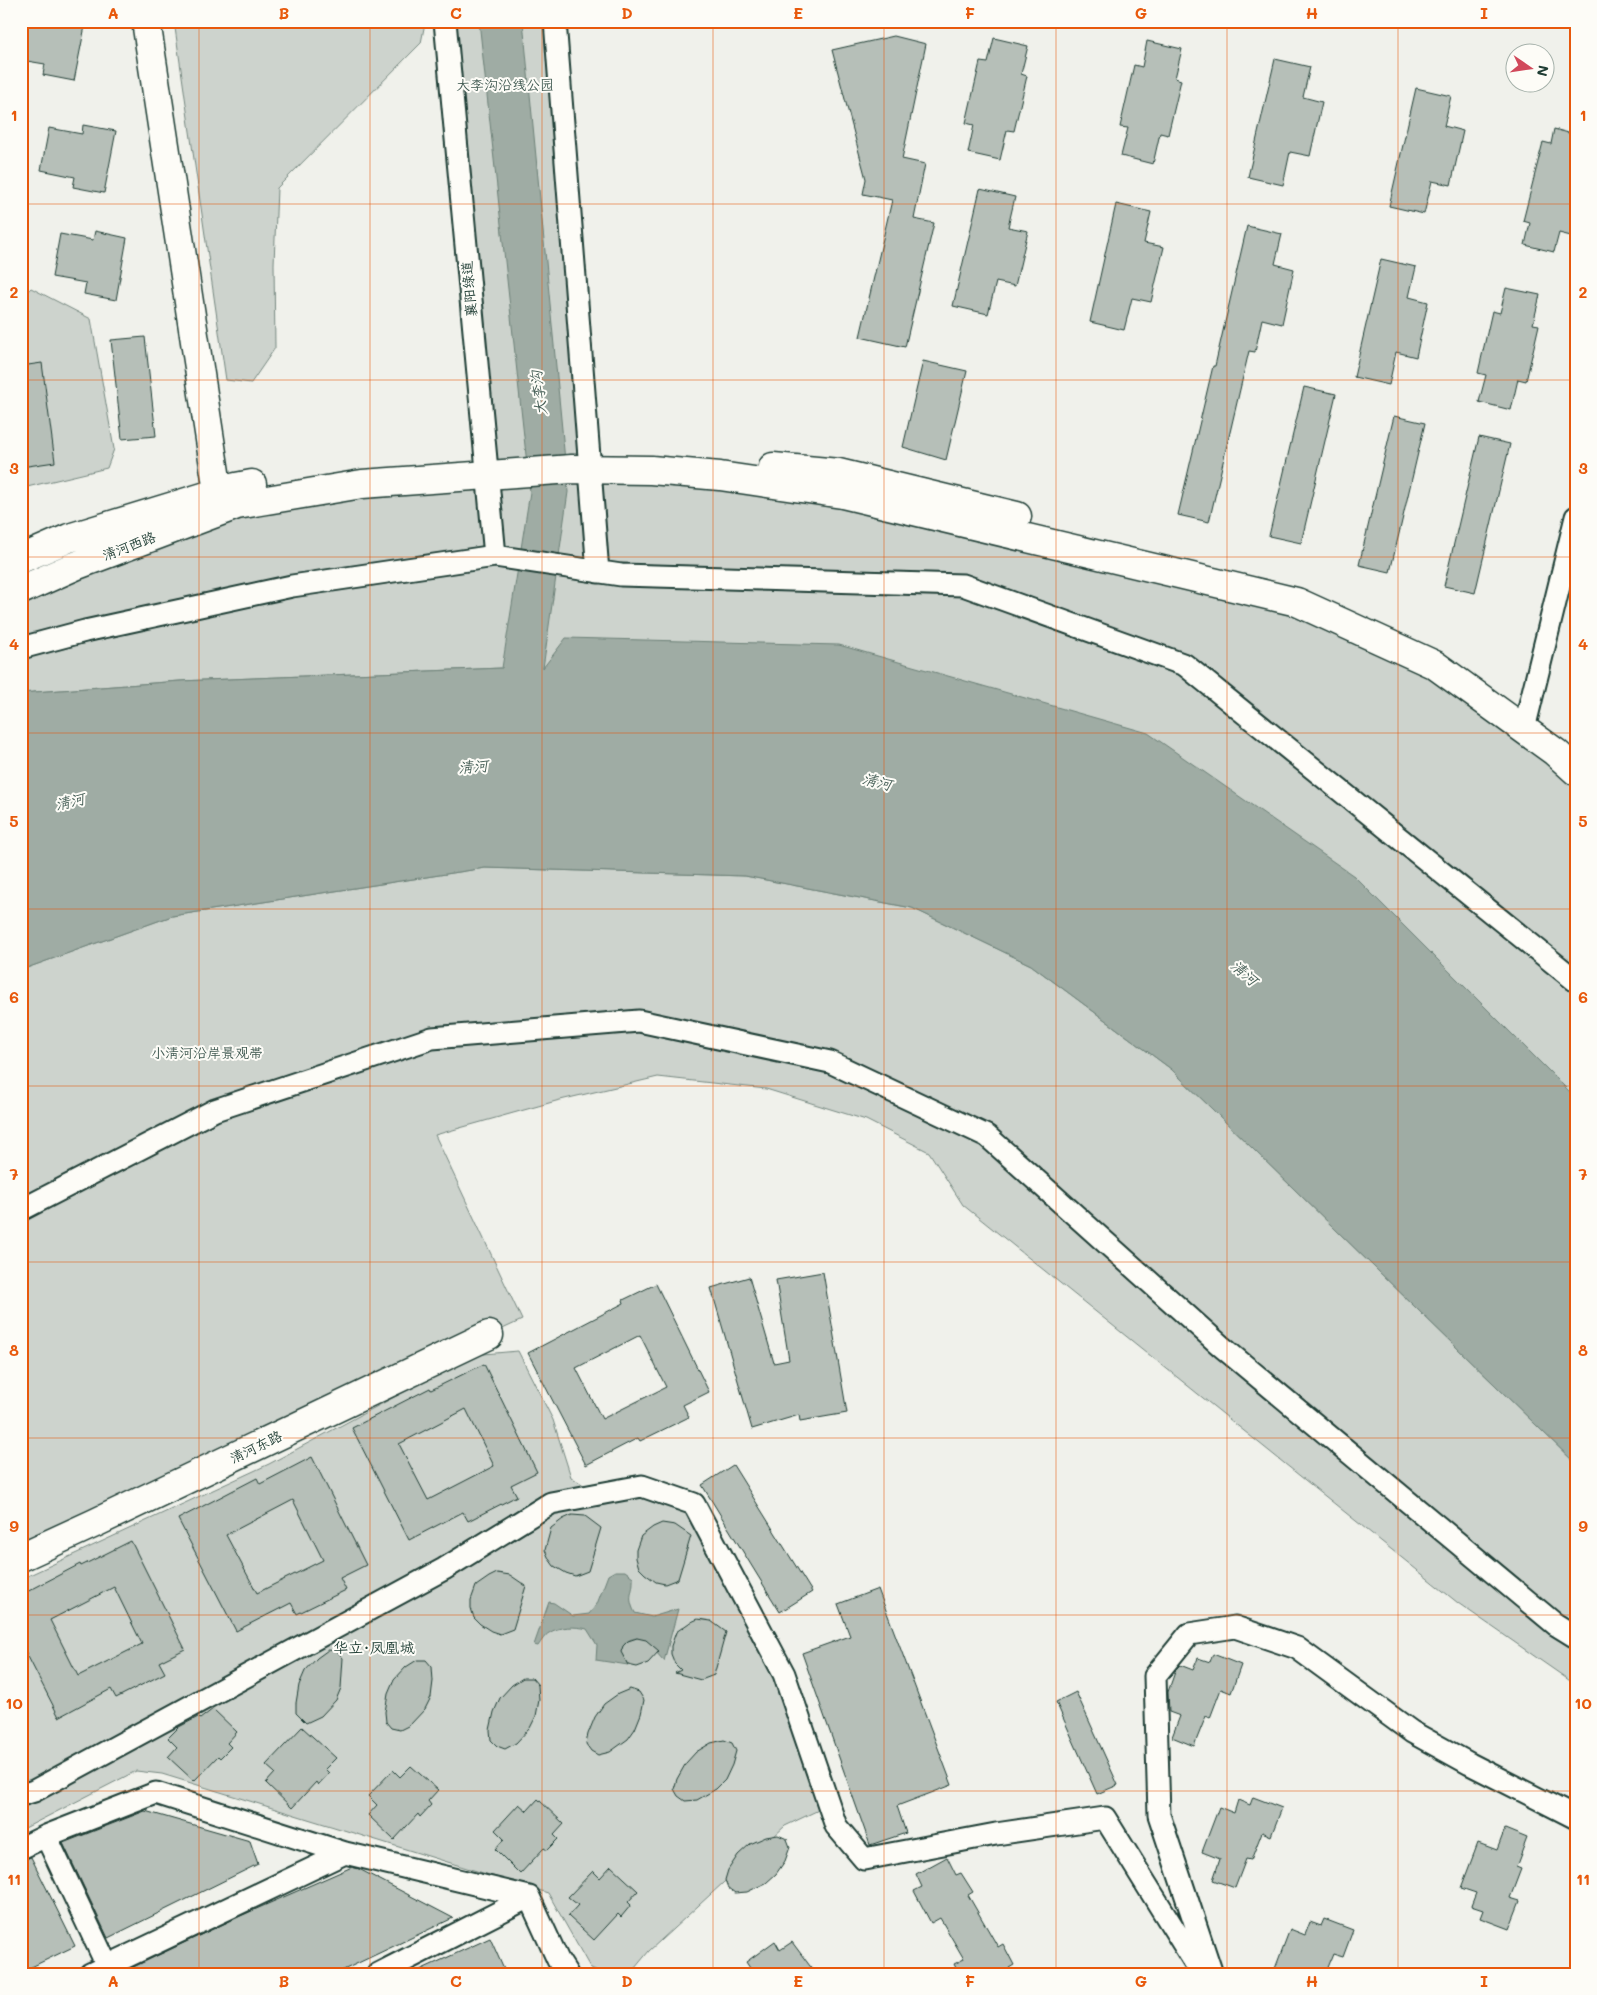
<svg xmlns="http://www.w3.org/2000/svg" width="1597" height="1995" viewBox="0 0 1597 1995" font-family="Mali,'LXGW WenKai TC',sans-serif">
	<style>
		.green { fill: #cdd3cd; stroke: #768880 }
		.water { fill: #9faca4; stroke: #6c8077 }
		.building { fill: #b6bfb8; stroke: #1f3d34; fill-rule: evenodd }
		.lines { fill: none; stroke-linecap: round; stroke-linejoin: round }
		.street-casing { stroke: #1f3d34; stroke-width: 25 }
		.secondary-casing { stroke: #1f3d34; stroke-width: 31 }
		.street { stroke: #fdfcf7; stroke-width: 21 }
		.secondary { stroke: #fdfcf7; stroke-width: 28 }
		.grid { fill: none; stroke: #e8590c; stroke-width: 1; stroke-opacity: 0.55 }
		.labels { text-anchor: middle; stroke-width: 4; stroke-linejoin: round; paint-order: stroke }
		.park-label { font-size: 14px; fill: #425b53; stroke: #fdfcf7 }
		.street-label { font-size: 14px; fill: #1f3d34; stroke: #fdfcf7 }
		.water-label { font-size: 15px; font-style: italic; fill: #455e56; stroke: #fdfcf7 }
		.neighbourhood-label { font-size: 15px; fill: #1f3d34; stroke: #fdfcf7 }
		.neatline { fill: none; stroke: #e8590c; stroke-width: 2 }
		.grid-label { font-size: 16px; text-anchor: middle; font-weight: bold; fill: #e8590c }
	</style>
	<rect width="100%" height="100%" fill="#f0f1eb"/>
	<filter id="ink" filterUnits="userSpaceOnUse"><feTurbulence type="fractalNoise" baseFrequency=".02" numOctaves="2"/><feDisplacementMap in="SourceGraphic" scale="10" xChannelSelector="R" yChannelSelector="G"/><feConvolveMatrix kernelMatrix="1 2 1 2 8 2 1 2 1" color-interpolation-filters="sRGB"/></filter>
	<g filter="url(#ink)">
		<!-- green -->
		<path class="green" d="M174,21H423L424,28L421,43L277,188L274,264L275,348L251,383L226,380Z
			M445,21H555L599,460L1299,594L1576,764V1098L1354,876L543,669L502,668L180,681L21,693V590L237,505L486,474Z
			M31,288L91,319L114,449L107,468L27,487H21V298Z
			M485,868L745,876L912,908L1031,965L1171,1069L1576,1464V1685L1458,1603L963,1205L929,1152L866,1120L766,1089L658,1077L556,1101L435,1135L522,1320L21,1552V970L172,916Z
			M518,1351L553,1420L571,1477L598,1494L642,1486L694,1504L784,1674L829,1805L785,1826L649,1951L630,1974H603L591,1969L548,1893L162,1774L136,1771L21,1830V1579L269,1464L473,1355Z"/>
		<!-- water -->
		<path class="water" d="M479,21H523L568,492L543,668L566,638L839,645L1148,733L1354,876L1576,1098V1464L1171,1069L1031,965L912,908L745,876L485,868L172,916L21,970V693L180,681L502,668L530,492Z
			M615,1571H625L633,1577C634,1594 626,1595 635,1613L652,1617L678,1609L664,1661L655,1651L637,1638C619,1640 621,1654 628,1665L596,1660L597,1645L587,1629C576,1626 559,1626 549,1633C545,1635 541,1642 538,1646L534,1645L549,1602L554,1603L573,1616L589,1614L597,1604L608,1575Z"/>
		<!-- building -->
		<path class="building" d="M21,21H86L74,81L43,75L45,64L21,60Z
			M894,36L926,44L902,159L925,164L914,219L934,223L905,347L860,337L892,200L863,194L866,179L832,50Z
			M994,38L1028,46L1021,74L1027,76L1014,131L1007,130L1000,160L968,153L974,125L966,123L980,62L988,63Z
			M1147,41L1182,49L1175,78L1181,80L1168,135L1160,133L1153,164L1121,156L1128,128L1120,127L1134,65L1142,67Z
			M1275,59L1310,67L1303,97L1322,102L1310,156L1290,152L1283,185L1248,177Z
			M1416,88L1451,96L1444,126L1463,131L1451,185L1432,181L1424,214L1389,206Z
			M83,125L116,131L104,193L73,187L75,177L41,170L49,128L82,134Z
			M1554,129L1576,135V218L1571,236L1559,233L1554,252L1525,245L1530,223L1523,221L1543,142L1551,144Z
			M980,189L1015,197L1008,227L1028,231L1015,286L996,282L988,314L953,306Z
			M1116,204L1151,212L1144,243L1164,247L1151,302L1132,298L1124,330L1090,322Z
			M1247,226L1282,234L1275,264L1294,269L1282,324L1262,319L1255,352L1249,351L1209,522L1178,515L1213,366H1215Z
			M95,231L127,238L116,300L84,294L86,283L52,277L60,234L93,240Z
			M1381,259L1416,267L1409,297L1428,302L1416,357L1396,352L1389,385L1354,377Z
			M1506,288L1540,295L1533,324L1539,325L1526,381L1518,379L1511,410L1479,402L1486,375L1478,373L1492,311L1500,313Z
			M145,337L156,436L122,439L111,340Z
			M923,361L967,371L946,460L903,447Z
			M42,363L55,462L21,467V366Z
			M1304,387L1336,394L1301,543L1269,536Z
			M1394,416L1425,423L1390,572L1359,565Z
			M1479,437L1510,444L1475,593L1444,586Z
			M823,1272L847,1413L800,1421L799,1415L752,1429L711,1288L749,1277L774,1363L789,1360L776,1280Z
			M656,1284L709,1392L683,1405L689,1417L640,1441L638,1438L586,1465L528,1353L624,1303L623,1300ZM640,1335L666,1387L602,1419L576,1368Z
			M484,1364L537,1472L511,1485L517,1496L468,1521L463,1512L409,1540L352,1428L430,1388L431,1390ZM466,1409L494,1466L428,1500L399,1444Z
			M312,1457L366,1565L340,1578L346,1590L297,1614L291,1603L236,1631L178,1519L257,1478L260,1484ZM293,1500L323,1560L257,1593L226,1535Z
			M733,1465L812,1592L780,1612L702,1485Z
			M572,1515L585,1516L601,1528L588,1571L575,1576L566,1573L554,1566L549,1559L545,1550L551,1528L563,1519Z
			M662,1523L675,1525L691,1536L678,1579L665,1584L656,1582L645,1574L639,1568L636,1558V1550L641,1536L653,1527Z
			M131,1541L185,1649L159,1662L165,1673L116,1698L111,1689L59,1717L21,1643V1595L80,1564L81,1566ZM114,1587L142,1644L78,1676L50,1620Z
			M497,1573L510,1575L526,1586L513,1629L500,1634L491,1631L480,1624L474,1618L471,1608V1600L476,1586L489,1577Z
			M878,1589L952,1785L897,1806L906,1833L870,1845L802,1653L850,1636L838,1604Z
			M698,1619L711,1621L726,1632L714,1675L701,1680L675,1673L681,1670L675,1664L671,1654V1646L676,1632L689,1623Z
			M637,1638L646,1640L659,1651L648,1663L637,1667L628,1665L621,1652L623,1646L628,1641Z
			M328,1650L337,1651L343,1658L341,1688L336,1700L321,1716L306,1723L296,1713V1703L299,1685L305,1671L317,1658Z
			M1213,1654L1241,1665L1231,1693L1221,1689L1210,1718L1206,1716L1194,1746L1172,1737L1180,1716L1169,1712L1168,1692L1176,1669L1180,1665L1193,1670L1198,1658L1210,1662Z
			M417,1660H426L432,1667L433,1681L431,1697L425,1709L410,1725L400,1730L391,1728L386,1722L385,1712L388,1694L394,1680L406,1667Z
			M523,1678H532L538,1685L539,1700L536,1716L530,1728L516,1743L505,1749L497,1746L491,1740L490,1730L494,1712L500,1698L512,1685Z
			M630,1689L639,1692L644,1700L641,1714L635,1729L628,1739L610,1752L598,1755L591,1751L586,1744L588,1734L595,1717L604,1704L618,1694Z
			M1076,1692L1118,1785L1097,1794L1056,1702Z
			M213,1709L237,1732L227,1743L231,1747L220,1758L218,1756L194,1781L168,1757L177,1747L168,1738L179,1727L198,1717L200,1719Z
			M302,1727L336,1758L325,1769L329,1773L318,1785L316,1782L292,1808L266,1783L275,1773L266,1765Z
			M724,1740L732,1743L736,1751L732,1765L725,1780L716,1789L697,1800L685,1801L678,1796L674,1789L677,1779L686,1763L696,1752L711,1743Z
			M411,1766L438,1790L428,1801L431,1805L420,1817L418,1814L394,1840L368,1815L377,1805L368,1796L393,1770L400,1777Z
			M1253,1797L1282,1808L1271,1836L1262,1832L1251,1860L1246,1859L1235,1888L1213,1880L1220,1859L1202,1852L1219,1807L1234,1813L1238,1800L1250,1805Z
			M538,1799L564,1824L554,1835L558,1839L547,1850L544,1848L520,1874L495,1849L504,1839L495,1830L519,1804L527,1811Z
			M145,1811L250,1841L258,1864L108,1938L63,1843Z
			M1505,1829L1527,1838L1516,1867L1521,1869L1510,1898L1520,1901L1509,1929L1480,1918L1483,1910L1471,1906L1476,1893L1461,1888L1478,1843L1497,1850Z
			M778,1835L787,1839L790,1847L785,1861L776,1874L766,1883L747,1892L735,1893L728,1888L725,1880L728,1870L738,1855L750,1844L766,1837Z
			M31,1857L75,1946L21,1972V1860Z
			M947,1857L956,1875L961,1873L973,1892L968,1895L998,1947L1003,1944L1014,1965L1009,1968L1012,1974H959L954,1964L964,1959L940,1918L931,1923L914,1891L922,1887L916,1874Z
			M611,1866L638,1891L628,1902L631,1905L621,1917L618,1914L594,1940L568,1916L578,1905L568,1897L593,1871L600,1878Z
			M352,1867L359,1869L453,1918L335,1974H123V1972L238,1917Z
			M1324,1919L1353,1930L1343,1957L1333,1954L1325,1974H1273L1290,1929L1305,1935L1310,1922L1321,1926Z
			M490,1938L506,1974H411Z
			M775,1941L780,1950L792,1942L816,1974H754L746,1962Z"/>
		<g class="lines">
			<defs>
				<path id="street" d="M445,21L495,556
					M555,21L598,572
					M21,648L85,631L292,586L495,556L621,575L963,585L1185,665L1576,981
					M1524,729L1576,517
					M21,1210L215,1110L432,1038L639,1021L830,1062L987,1136L1221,1346L1555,1624L1576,1637
					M21,1795L34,1791L444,1569L551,1503L642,1486L694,1504L784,1674L836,1826L864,1859L996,1834L1105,1818L1202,1974
					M46,1836L111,1974
					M21,1848L46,1836L156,1793L345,1853L529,1897L558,1960L567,1974
					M90,1974L345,1853
					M378,1974L529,1897
					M1212,1974L1159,1815L1155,1676L1189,1634L1235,1627L1297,1648L1412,1732L1470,1764L1576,1818"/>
				<path id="secondary" d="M146,21L218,492L222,509
					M773,467L839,473L1017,516
					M21,559L69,538L236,487L252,484
					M21,590L75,566L237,505L362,484L572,469L651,470L720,476L842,494L1297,602L1435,665L1555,752L1576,771
					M21,1557L95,1523L489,1335"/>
			</defs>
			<!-- street casing -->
			<use href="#street" class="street-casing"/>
			<!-- secondary casing -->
			<use href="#secondary" class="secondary-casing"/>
			<!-- street -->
			<use href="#street" class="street"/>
			<!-- secondary -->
			<use href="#secondary" class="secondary"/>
		</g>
	</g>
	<!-- grid -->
	<path class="grid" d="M199,21V1974M370,21V1974M542,21V1974M713,21V1974M884,21V1974M1056,21V1974M1227,21V1974M1398,21V1974M21,204H1576M21,380H1576M21,557H1576M21,733H1576M21,909H1576M21,1086H1576M21,1262H1576M21,1438H1576M21,1615H1576M21,1791H1576"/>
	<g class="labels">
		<!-- park labels -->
		<g class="park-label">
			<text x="505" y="90">大李沟沿线公园</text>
			<text x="207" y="1058">小清河沿岸景观带</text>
		</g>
		<!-- street labels -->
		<g class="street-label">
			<text transform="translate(469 289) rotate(-95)" y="5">襄阳绿道</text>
			<text transform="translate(129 546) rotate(-21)" y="5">清河西路</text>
			<text transform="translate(256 1447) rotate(-26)" y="5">清河东路</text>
		</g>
		<!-- water labels -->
		<g class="water-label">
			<text transform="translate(539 393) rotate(-97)" y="5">大李沟</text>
			<text transform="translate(473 767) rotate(-5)" y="5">清河</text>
			<text transform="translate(877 782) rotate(14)" y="5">清河</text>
			<text transform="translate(70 802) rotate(-13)" y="5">清河</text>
			<text transform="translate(1244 973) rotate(41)" y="5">清河</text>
		</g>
		<!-- neighbourhood labels -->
		<g class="neighbourhood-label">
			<text x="374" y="1653">华立·凤凰城</text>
		</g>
	</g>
	<!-- margin -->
	<rect width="1597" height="1995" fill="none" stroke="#fdfcf7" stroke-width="55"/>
	<!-- north arrow -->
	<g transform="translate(1530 68) rotate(103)"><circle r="24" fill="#fdfcf7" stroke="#a4b0a9"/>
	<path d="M0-4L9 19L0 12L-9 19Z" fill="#d1495b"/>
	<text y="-8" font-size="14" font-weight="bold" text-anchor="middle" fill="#1f3d34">N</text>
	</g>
	<rect x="28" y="28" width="1542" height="1940" class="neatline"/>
	<g class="grid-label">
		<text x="113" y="19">A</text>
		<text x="284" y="19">B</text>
		<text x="456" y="19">C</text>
		<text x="627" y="19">D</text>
		<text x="798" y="19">E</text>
		<text x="970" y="19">F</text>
		<text x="1141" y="19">G</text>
		<text x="1312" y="19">H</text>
		<text x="1484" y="19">I</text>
		<text x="14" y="121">1</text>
		<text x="1583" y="121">1</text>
		<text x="14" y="298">2</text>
		<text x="1583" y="298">2</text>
		<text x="14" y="474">3</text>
		<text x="1583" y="474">3</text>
		<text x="14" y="650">4</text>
		<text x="1583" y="650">4</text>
		<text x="14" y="827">5</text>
		<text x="1583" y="827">5</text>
		<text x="14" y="1003">6</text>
		<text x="1583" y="1003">6</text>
		<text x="14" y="1180">7</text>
		<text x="1583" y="1180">7</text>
		<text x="14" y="1356">8</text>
		<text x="1583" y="1356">8</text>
		<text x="14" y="1532">9</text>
		<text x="1583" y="1532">9</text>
		<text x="14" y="1709">10</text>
		<text x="1583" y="1709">10</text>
		<text x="14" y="1885">11</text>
		<text x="1583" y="1885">11</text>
		<text x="113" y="1987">A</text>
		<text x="284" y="1987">B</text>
		<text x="456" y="1987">C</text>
		<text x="627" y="1987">D</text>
		<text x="798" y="1987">E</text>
		<text x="970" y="1987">F</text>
		<text x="1141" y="1987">G</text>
		<text x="1312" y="1987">H</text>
		<text x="1484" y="1987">I</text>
	</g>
</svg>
